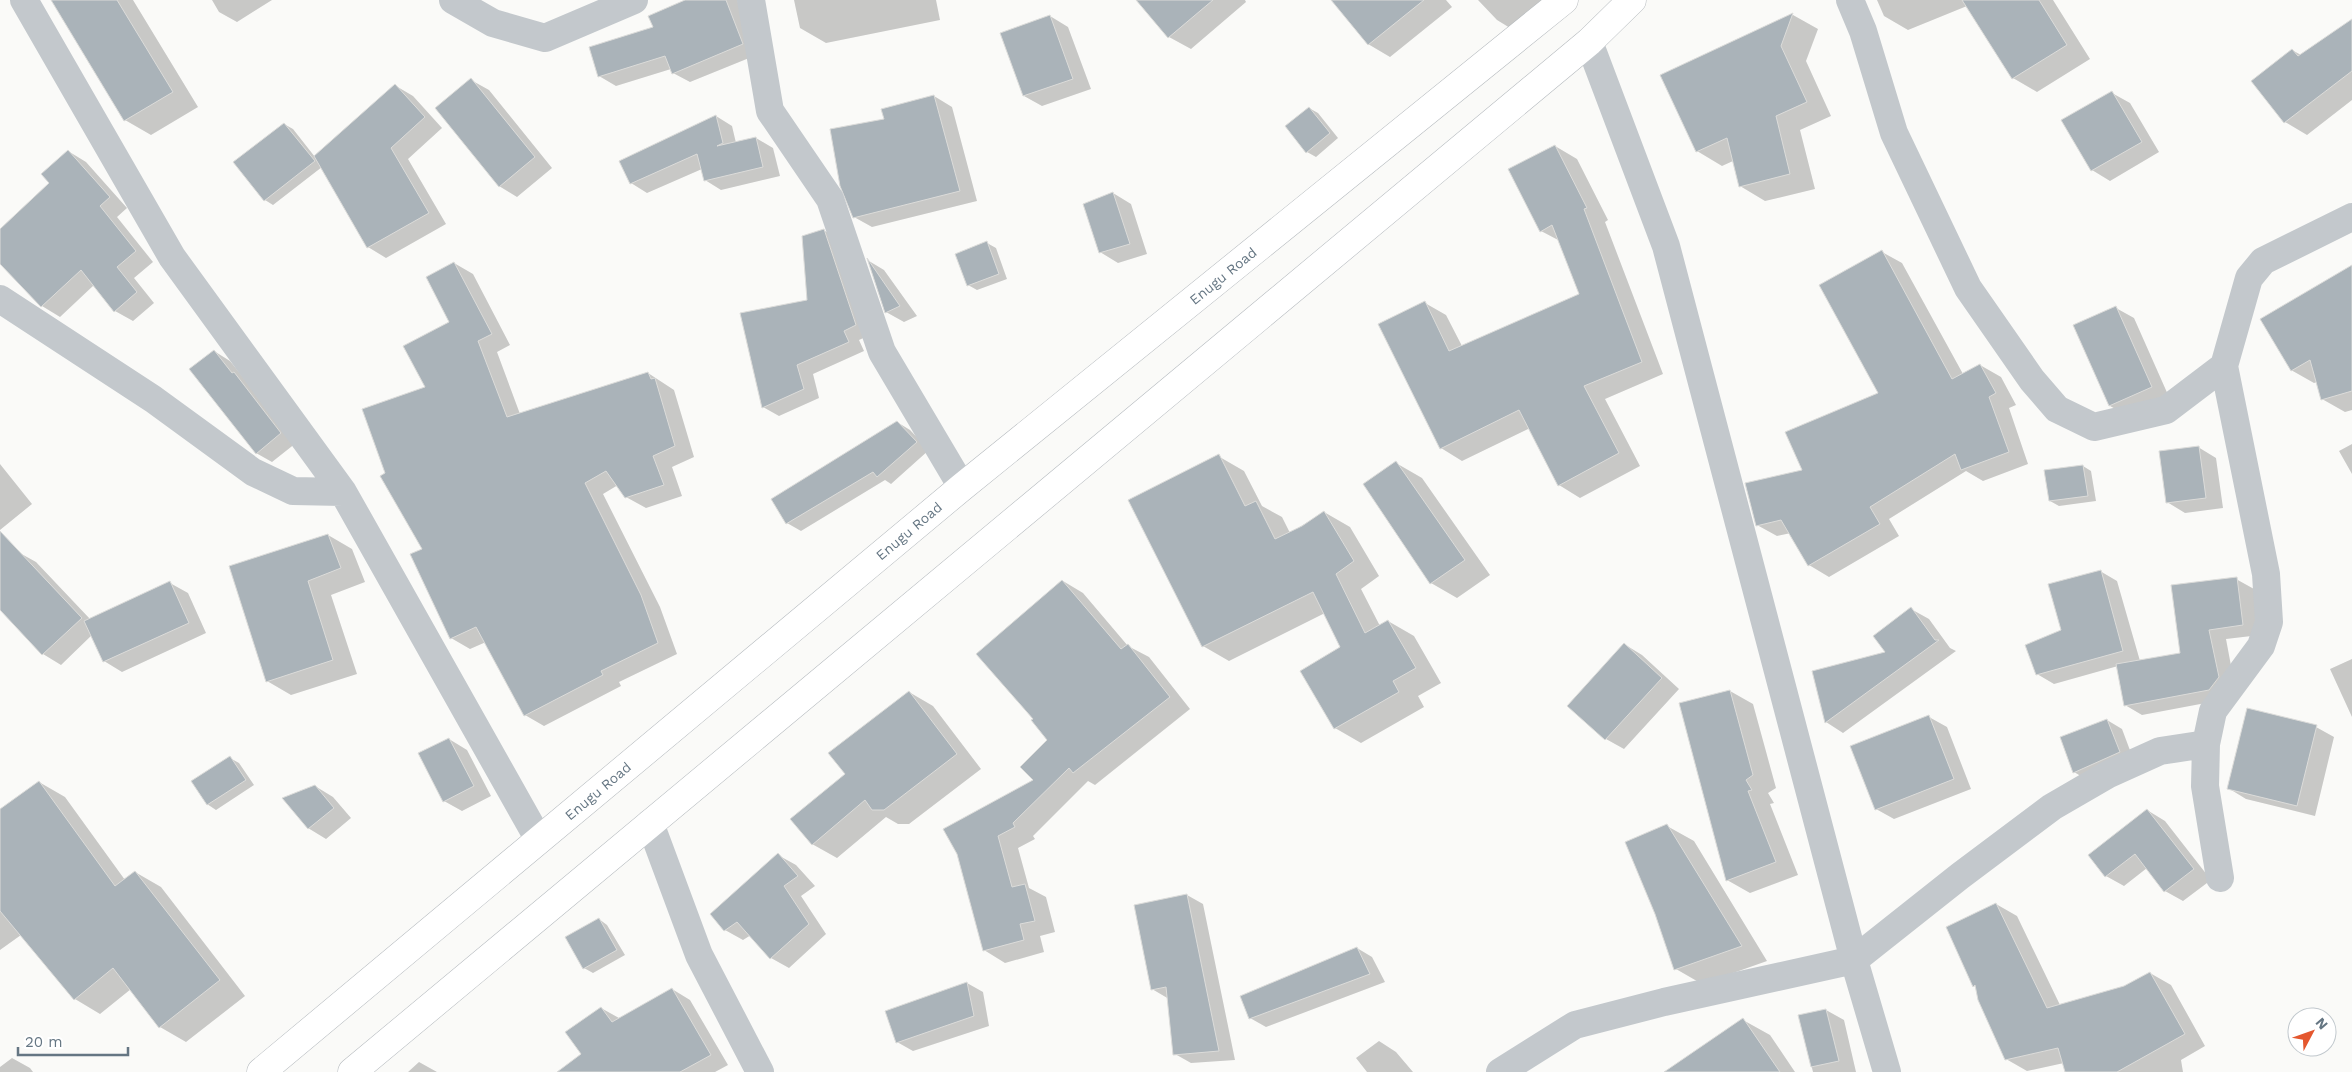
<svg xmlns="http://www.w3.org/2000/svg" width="2352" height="1072" viewBox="0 0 2352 1072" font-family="'Work Sans',sans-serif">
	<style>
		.shadow { fill: #0003 }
		.building { fill: #aab3b9; stroke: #dcdcda }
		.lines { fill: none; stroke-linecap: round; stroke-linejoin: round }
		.major-casing { stroke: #b5babe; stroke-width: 29 }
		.minor { stroke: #c3c8cc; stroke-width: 28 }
		.major { stroke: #fff; stroke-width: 28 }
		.labels { text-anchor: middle; stroke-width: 5; stroke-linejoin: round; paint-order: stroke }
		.street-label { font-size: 14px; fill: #657683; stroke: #fff }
	</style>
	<rect width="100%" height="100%" fill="#fafaf8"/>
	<!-- shadow -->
	<path class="shadow" d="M53,0H133L198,107L151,135L125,120Z
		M212,0H272L237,22L219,12Z
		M688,0H737L759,54L690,82L673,73L671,69L616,86L599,76Z
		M794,0H936L940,20L826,43L800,28Z
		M1138,0H1245L1246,2L1191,49L1169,37Z
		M1333,0H1446L1452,7L1390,57L1368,44Z
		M1478,0H1548L1515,31L1497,20Z
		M1877,0H2053L2090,59L2037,92L2013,78L1967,6L1908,30L1884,16Z
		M1793,15L1818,29L1806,61L1831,116L1800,130L1815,189L1765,201L1740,186L1733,161L1722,166L1697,151L1661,75Z
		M1050,16L1068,27L1091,89L1042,106L1024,96Z
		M2352,21V100L2307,135L2285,122L2292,50L2301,55Z
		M471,80L489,90L552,168L517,197L499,186Z
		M396,86L413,96L442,128L408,159L446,224L386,258L368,247L322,167L273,205L265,200L284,124L293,129L315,157Z
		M2112,93L2130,103L2159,152L2110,181L2092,170Z
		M934,96L952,107L977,201L872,227L854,217L886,120Z
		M1309,108L1318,113L1338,138L1316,157L1307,152Z
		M716,116L732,126L736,143L756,138L773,148L780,176L721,190L705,180L702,169L647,193L631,183Z
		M1555,146L1577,159L1608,220L1605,222L1663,374L1605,399L1640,466L1580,498L1559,485L1530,428L1462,461L1441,448L1425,303L1446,315L1462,346L1580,295L1560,241L1541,231Z
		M68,151L86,162L127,208L117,217L153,262L134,278L154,303L133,321L115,311L94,285L60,317L42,306L0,262V231L51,183Z
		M1113,193L1131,204L1147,254L1118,263L1100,252Z
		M823,230L840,239L872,334L859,340L864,351L813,374L819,398L779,416L763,407L809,302Z
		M987,243L996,248L1007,279L977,290L968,285Z
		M1882,252L1902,263L1963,374L1980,365L2001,377L2016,405L2009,408L2028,464L1983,481L1966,471L1889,519L1899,536L1829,577L1809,565L1791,533L1777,536L1757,525L1803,471L1880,393Z
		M869,261L884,270L917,316L904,322L886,312Z
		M454,263L473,274L510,345L497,352L520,414L648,373L674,390L694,457L672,467L682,496L646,508L626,497L618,485L603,494L660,607L677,654L619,682L621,686L544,726L525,715L486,642L470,649L451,638L424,550L387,473L426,388L451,322Z
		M2352,272V410L2345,412L2322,399L2317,382L2314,383L2291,370Z
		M2116,308L2134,318L2169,397L2128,416L2110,406Z
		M214,351L230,361L296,443L272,462L256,453Z
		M897,422L910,430L929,450L891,484L885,480L801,531L787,523Z
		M2352,444V474L2339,451Z
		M2198,447L2216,458L2223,508L2185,513L2167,502Z
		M1218,456L1244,471L1262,506L1282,517L1290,533L1324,512L1350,527L1379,576L1361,589L1380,626L1388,621L1414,636L1441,683L1418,696L1424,707L1361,743L1335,728L1302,671L1342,648L1325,613L1229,661L1203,646L1130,500Z
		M1396,463L1422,478L1490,575L1457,598L1431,583Z
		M0,464L32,504L0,530Z
		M2083,466L2091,471L2096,501L2059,506L2050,501Z
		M328,535L352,549L365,582L331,595L357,674L291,695L267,681L231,567Z
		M18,552L36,562L90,619L170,583L188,593L206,633L122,672L104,661L92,635L61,665L43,654L0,608V569Z
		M2100,571L2117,581L2140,661L2182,654L2236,579L2254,589L2260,635L2226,639L2235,687L2227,699L2142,715L2125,705L2118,666L2054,684L2037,674Z
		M1063,581L1083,593L1128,646L1149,657L1190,709L1095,785L1088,781L1033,836L1035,839L1018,848L1029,888L1046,897L1055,932L1040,936L1044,952L1005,963L984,950L958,854L1035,780L1048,740L1035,719Z
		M1911,609L1929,619L1950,648L1956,651L1843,733L1826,722L1887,653Z
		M1624,644L1642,655L1679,689L1624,749L1606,739L1569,706Z
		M2352,659V717L2330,669Z
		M1730,691L1753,704L1776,788L1768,793L1774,803L1770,804L1798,875L1750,893L1727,880Z
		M909,692L933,706L981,769L909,824H898L886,817L837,858L812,844L846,774Z
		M1929,717L1947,727L1971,789L1894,819L1876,809Z
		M2107,720L2122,729L2134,761L2089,781L2074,772Z
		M2316,727L2334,737L2315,816L2246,799L2228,788Z
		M449,739L467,750L491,796L462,811L444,801Z
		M230,758L239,763L254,785L216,810L207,804Z
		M39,782L65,797L125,880L135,872L161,887L245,996L186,1042L160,1027L131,989L100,1014L75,999L21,935L0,950V810Z
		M315,786L333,797L351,818L326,839L308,828Z
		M2147,810L2165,821L2211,880L2183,901L2165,891L2147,868L2124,886L2106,876Z
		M1667,826L1694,841L1767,961L1702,984L1676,969Z
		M778,855L796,865L815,886L801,896L826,934L789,968L771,958L751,935L743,940L725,930L712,914Z
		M1187,895L1203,904L1235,1060L1191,1063L1175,1054L1169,999L1152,989Z
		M1996,904L2017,916L2060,1005L2124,987L2150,973L2171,985L2205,1046L2181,1060L2183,1072H2066L2064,1063L2027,1071L2006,1059L1977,988L1974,986Z
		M599,919L607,925L625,955L593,973L584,968Z
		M1357,948L1372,957L1385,982L1266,1027L1250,1018Z
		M967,983L983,992L989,1026L913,1051L897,1042Z
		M672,989L690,1000L728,1065L715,1072H559L582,1054L601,1008L619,1018Z
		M1826,1010L1844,1020L1856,1072H1813L1799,1016Z
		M1743,1020L1770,1035L1795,1072H1680Z
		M1379,1041L1396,1052L1413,1072H1367L1356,1058Z
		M12,1058L30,1068L33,1072H0V1067Z
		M419,1062L437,1072H408Z"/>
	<!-- building -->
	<path class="building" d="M51,0H117L173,92L124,121Z
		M685,0H726L743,44L672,74L665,56L598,77L589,47L653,27L648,16Z
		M1136,0H1213L1168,38Z
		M1331,0H1424L1368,45Z
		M1962,0H2039L2067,45L2012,79Z
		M1793,13L1781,46L1807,102L1776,116L1790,174L1739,187L1727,138L1696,152L1660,75Z
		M1050,15L1073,79L1023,96L1000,33Z
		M2352,19V71L2284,123L2251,81L2292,49L2298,56Z
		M471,78L535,157L499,187L435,108Z
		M395,84L425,117L391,148L429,213L367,248L314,156Z
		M2112,91L2142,142L2091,171L2061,120Z
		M934,95L960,191L853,218L840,186L830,129L884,119L881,109Z
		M1309,107L1330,133L1306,153L1285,126Z
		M716,115L723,143L717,146L756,137L763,167L704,181L697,154L630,184L619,161Z
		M284,123L315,161L264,201L233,162Z
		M1555,145L1587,208L1584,209L1642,362L1584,386L1619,453L1558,486L1519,410L1440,449L1378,324L1425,301L1449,351L1579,294L1552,225L1540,232L1508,169Z
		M68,150L110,197L100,206L136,251L117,267L137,292L114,312L81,270L41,307L0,264V229L49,183L41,174Z
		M1113,192L1130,244L1099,253L1083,204Z
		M824,229L856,325L844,331L849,342L797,365L804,389L762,408L740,313L807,300L802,236Z
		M987,241L999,274L967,286L955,254Z
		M1882,250L1952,379L1980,364L1996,393L1989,397L2009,452L1961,470L1955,454L1870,507L1880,524L1808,566L1781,520L1756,526L1745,483L1802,470L1785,432L1878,393L1819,285Z
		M867,258L900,306L885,313Z
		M454,262L492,334L478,341L507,417L648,372L651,379L655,378L675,446L653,456L664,485L625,498L606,471L585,483L641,595L658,643L601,671L603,675L524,716L476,627L450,639L410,554L422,549L380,476L385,473L362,409L425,387L403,346L449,322L426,277Z
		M2352,265V391L2321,400L2310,360L2291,371L2260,319Z
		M2116,306L2152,387L2109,406L2073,325Z
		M214,350L232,373L234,372L281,433L256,454L189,369Z
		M897,421L917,442L877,477L873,472L786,524L771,499Z
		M2199,446L2206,498L2166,503L2159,451Z
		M1219,454L1245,506L1256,501L1275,539L1302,526L1324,511L1354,561L1336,574L1365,633L1388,620L1416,668L1393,681L1399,692L1334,729L1300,671L1340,647L1313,592L1202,647L1128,500Z
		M1396,461L1465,560L1430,584L1363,484Z
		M2083,465L2088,496L2049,501L2044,470Z
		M0,531L82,618L42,655L0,610Z
		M328,534L341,568L308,581L333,660L266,682L229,566Z
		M2101,570L2123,651L2036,675L2025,645L2061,630L2048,584Z
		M2237,577L2243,625L2209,630L2219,677L2209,690L2124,706L2116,664L2180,653L2171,585Z
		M1062,580L1121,649L1128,644L1170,697L1073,773L1069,768L1013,823L1015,827L998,836L1012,887L1025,884L1035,921L1020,924L1024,940L983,951L957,854L943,829L1033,780L1020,767L1047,740L1031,720L1033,719L976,654Z
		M170,581L189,623L103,662L84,621Z
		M1911,607L1935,640H1939L1825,723L1812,671L1885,652L1873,636Z
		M1624,643L1662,678L1605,740L1567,706Z
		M1730,690L1753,775L1746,780L1752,790L1748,791L1776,862L1726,881L1679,703Z
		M909,691L957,754L884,810H872L865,800L812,845L790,819L845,774L828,753Z
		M2247,708L2317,725L2297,806L2227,789Z
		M1929,715L1954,779L1875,810L1850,746Z
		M2107,719L2120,752L2073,773L2060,737Z
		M449,738L474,786L443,802L418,753Z
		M230,756L246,780L207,805L191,781Z
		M39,781L115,886L135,871L220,980L159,1028L113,968L74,1000L0,911V809Z
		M315,785L334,808L308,829L282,798Z
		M2147,809L2194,869L2164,892L2135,854L2105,877L2088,855Z
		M1667,824L1742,946L1674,970L1655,914L1625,842Z
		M778,853L798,876L784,886L809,924L770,959L737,922L724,931L710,914Z
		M1187,894L1219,1051L1173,1055L1166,987L1151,990L1134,905Z
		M1996,903L2047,1008L2124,986L2150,972L2185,1034L2117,1072H2065L2058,1048L2005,1060L1978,1000L1975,985L1973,987L1946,927Z
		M599,918L617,950L583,969L565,937Z
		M1357,947L1370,974L1249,1019L1240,996Z
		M967,982L974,1016L896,1043L885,1011Z
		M672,988L711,1055L680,1072H557L581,1054L565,1032L601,1007L612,1022Z
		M1826,1009L1839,1061L1811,1067L1798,1015Z
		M1743,1018L1780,1072H1664Z"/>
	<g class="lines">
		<defs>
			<path id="major" d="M261,1072L962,487L1564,0
				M352,1072L1589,42L1632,0"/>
		</defs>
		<!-- major casing -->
		<use href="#major" class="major-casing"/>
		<!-- minor -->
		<path class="minor" d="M24,0L172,257L343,492L539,840
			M453,0L493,23L545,38L634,0
			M751,0L770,111L830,199L882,352L962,487
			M1850,0L1863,31L1894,133L1968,288L2032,380L2057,409L2094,427L2166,410L2224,366
			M1589,42L1666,246L1854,960L1887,1072
			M0,299L153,399L253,472L293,491L343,492
			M650,823L699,955L760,1072
			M2220,878L2205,786L2206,744L2213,711L2261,646L2269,622L2266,574L2224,366L2249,278L2263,261L2352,217
			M1500,1072L1575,1025L1664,1002L1854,960L1960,876L2052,807L2109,774L2160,751L2206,744"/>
		<!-- major -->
		<use href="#major" class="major"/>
	</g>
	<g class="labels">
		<!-- street labels -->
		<g class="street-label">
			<text transform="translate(1223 276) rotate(-39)" y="5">Enugu Road</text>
			<text transform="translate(909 531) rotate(-40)" y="5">Enugu Road</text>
			<text transform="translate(598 791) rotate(-40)" y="5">Enugu Road</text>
		</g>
	</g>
	<!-- north arrow -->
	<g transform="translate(2312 1032) rotate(49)"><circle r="24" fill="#ffffff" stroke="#c1c8cd"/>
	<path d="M0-4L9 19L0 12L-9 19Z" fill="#e4572e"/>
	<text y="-8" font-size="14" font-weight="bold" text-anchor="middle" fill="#657683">N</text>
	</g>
	<!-- scale -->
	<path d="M18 1047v8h110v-8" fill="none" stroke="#657683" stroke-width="2.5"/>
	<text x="25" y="1047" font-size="15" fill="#657683" stroke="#ffffff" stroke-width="4" paint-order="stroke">20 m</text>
</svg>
